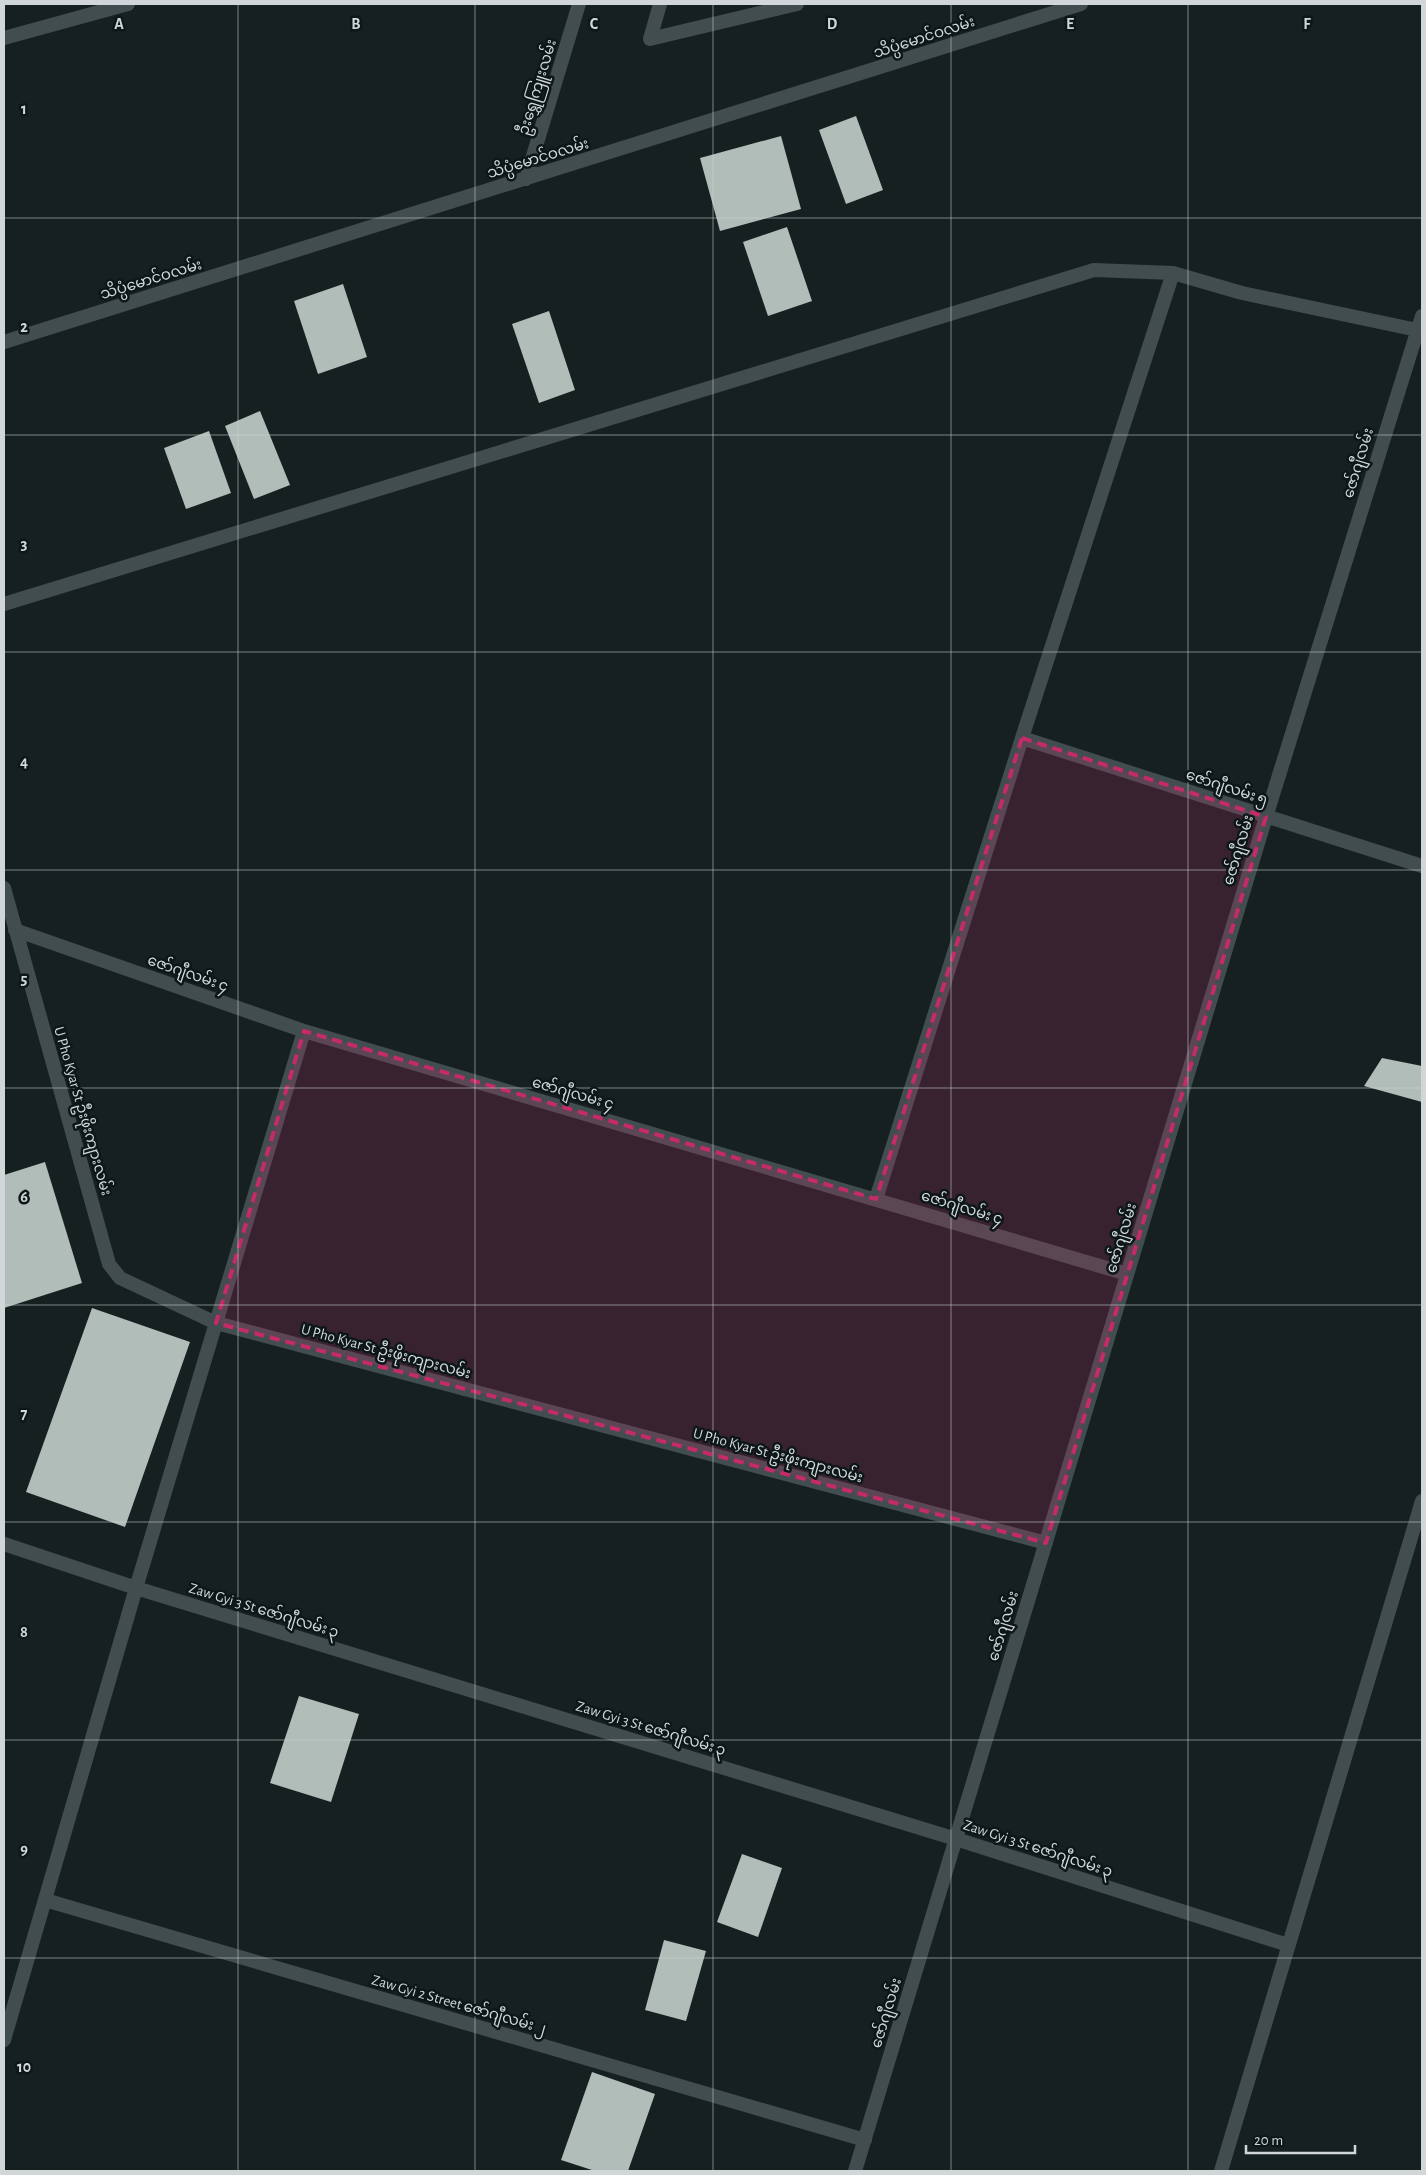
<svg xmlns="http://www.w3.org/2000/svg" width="1426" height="2175" viewBox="0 0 1426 2175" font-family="'Alegreya Sans','Noto Sans Myanmar',sans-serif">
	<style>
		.building { fill: #b1bdb9 }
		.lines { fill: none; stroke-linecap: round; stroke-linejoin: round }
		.minor { stroke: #424d4f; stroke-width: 14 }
		.tertiary { stroke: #424d4f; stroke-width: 14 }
		.marked { fill: #c42b68; fill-opacity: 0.2; stroke: #c42b68; stroke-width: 4; stroke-dasharray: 10 6; stroke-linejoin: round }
		.grid { fill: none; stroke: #d1d7d8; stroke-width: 1; stroke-opacity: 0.55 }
		.labels { text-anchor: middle; stroke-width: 5; stroke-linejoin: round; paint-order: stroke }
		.street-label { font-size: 15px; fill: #d1d7d8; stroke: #0d1718 }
		.grid-label { font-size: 16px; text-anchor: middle; font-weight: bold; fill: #d1d7d8; stroke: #0d1718; stroke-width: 5; stroke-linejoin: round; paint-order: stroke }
	</style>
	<rect width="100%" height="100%" fill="#162021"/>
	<!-- building -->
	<path class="building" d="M856,116L883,190L846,204L819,130Z
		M781,136L801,209L720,231L700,158Z
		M787,227L812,301L768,316L743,242Z
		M343,284L367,357L318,374L294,301Z
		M549,311L575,390L539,403L512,324Z
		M260,411L290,485L254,499L225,426Z
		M209,431L231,493L186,509L164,448Z
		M1382,1058L1422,1066V1102L1364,1086Z
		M45,1162L82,1283L4,1308V1175Z
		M92,1308L190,1342L125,1527L26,1492Z
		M299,1696L359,1714L331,1802L270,1783Z
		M742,1854L782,1868L758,1937L717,1922Z
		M664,1940L706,1951L686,2021L645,2010Z
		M592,2072L655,2094L628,2171H595L561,2160Z"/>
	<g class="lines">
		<!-- minor -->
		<path class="minor" d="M660,4L650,39L797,4
			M4,38L128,4
			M526,179L579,4
			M4,342L1081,4
			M4,604L1094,270L1173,273L1242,293L1422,331
			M1022,738L1422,866
			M4,888L109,1264L120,1278L216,1323L1046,1543
			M15,930L304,1031L1127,1274
			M876,1199L1022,738L1173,273
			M4,1544L136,1588L956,1839L1288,1945
			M45,1900L865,2140
			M4,2040L136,1588L304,1031
			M855,2171L1266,817L1422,316"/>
		<!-- tertiary -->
		<path class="tertiary" d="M1221,2171L1422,1501"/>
	</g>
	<!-- marked area -->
	<path class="marked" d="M1022,738L1266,817L1046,1543L216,1323L304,1031L876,1199Z"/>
	<!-- grid -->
	<path class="grid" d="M238,4V2171M475,4V2171M713,4V2171M951,4V2171M1188,4V2171M4,218H1422M4,435H1422M4,652H1422M4,870H1422M4,1088H1422M4,1305H1422M4,1522H1422M4,1740H1422M4,1958H1422"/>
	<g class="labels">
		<!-- street labels -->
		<g class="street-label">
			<text transform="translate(924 37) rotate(-18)" y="5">သိပ္ပံမောင်ဝလမ်း</text>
			<text transform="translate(537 87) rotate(-73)" y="5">ဦးရွှေကြူးလမ်း</text>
			<text transform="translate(538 158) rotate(-17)" y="5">သိပ္ပံမောင်ဝလမ်း</text>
			<text transform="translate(151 279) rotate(-17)" y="5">သိပ္ပံမောင်ဝလမ်း</text>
			<text transform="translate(1358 463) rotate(-73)" y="5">ဇော်ဂျီလမ်း</text>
			<text transform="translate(1227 787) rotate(18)" y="5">ဇော်ဂျီလမ်း ၅</text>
			<text transform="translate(1238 850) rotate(-73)" y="5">ဇော်ဂျီလမ်း</text>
			<text transform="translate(188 973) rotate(19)" y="5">ဇော်ဂျီလမ်း ၄</text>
			<text transform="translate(573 1093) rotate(16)" y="5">ဇော်ဂျီလမ်း ၄</text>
			<text transform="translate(83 1111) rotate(74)" y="5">U Pho Kyar St ဦးဖိုးကျားလမ်း</text>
			<text transform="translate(962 1207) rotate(17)" y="5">ဇော်ဂျီလမ်း ၄</text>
			<text transform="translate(1121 1238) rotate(-73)" y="5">ဇော်ဂျီလမ်း</text>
			<text transform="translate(386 1351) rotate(15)" y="5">U Pho Kyar St ဦးဖိုးကျားလမ်း</text>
			<text transform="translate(778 1455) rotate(15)" y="5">U Pho Kyar St ဦးဖိုးကျားလမ်း</text>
			<text transform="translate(264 1610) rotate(17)" y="5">Zaw Gyi 3 St ဇော်ဂျီလမ်း ၃</text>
			<text transform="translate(1003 1626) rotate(-73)" y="5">ဇော်ဂျီလမ်း</text>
			<text transform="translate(651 1728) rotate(17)" y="5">Zaw Gyi 3 St ဇော်ဂျီလမ်း ၃</text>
			<text transform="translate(1038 1848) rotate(18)" y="5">Zaw Gyi 3 St ဇော်ဂျီလမ်း ၃</text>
			<text transform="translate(459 2004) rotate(16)" y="5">Zaw Gyi 2 Street ဇော်ဂျီလမ်း ၂</text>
			<text transform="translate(886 2013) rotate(-73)" y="5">ဇော်ဂျီလမ်း</text>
		</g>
	</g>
	<g class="grid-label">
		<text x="119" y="29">A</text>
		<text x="356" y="29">B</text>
		<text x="594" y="29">C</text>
		<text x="832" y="29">D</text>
		<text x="1070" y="29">E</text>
		<text x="1307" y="29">F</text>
		<text x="24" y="114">1</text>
		<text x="24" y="332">2</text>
		<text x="24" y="549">3</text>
		<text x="24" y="767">4</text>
		<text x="24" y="984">5</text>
		<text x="24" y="1202">6</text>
		<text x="24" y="1419">7</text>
		<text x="24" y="1637">8</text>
		<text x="24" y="1854">9</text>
		<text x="24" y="2072">10</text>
	</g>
	<!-- border -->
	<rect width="1426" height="2175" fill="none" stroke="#d1d7d8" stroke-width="10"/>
	<!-- scale -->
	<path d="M1246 2145v8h109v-8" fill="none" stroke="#d1d7d8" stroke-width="2.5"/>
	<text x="1254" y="2145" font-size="15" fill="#d1d7d8" stroke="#0d1718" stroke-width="4" paint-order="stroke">20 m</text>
</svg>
